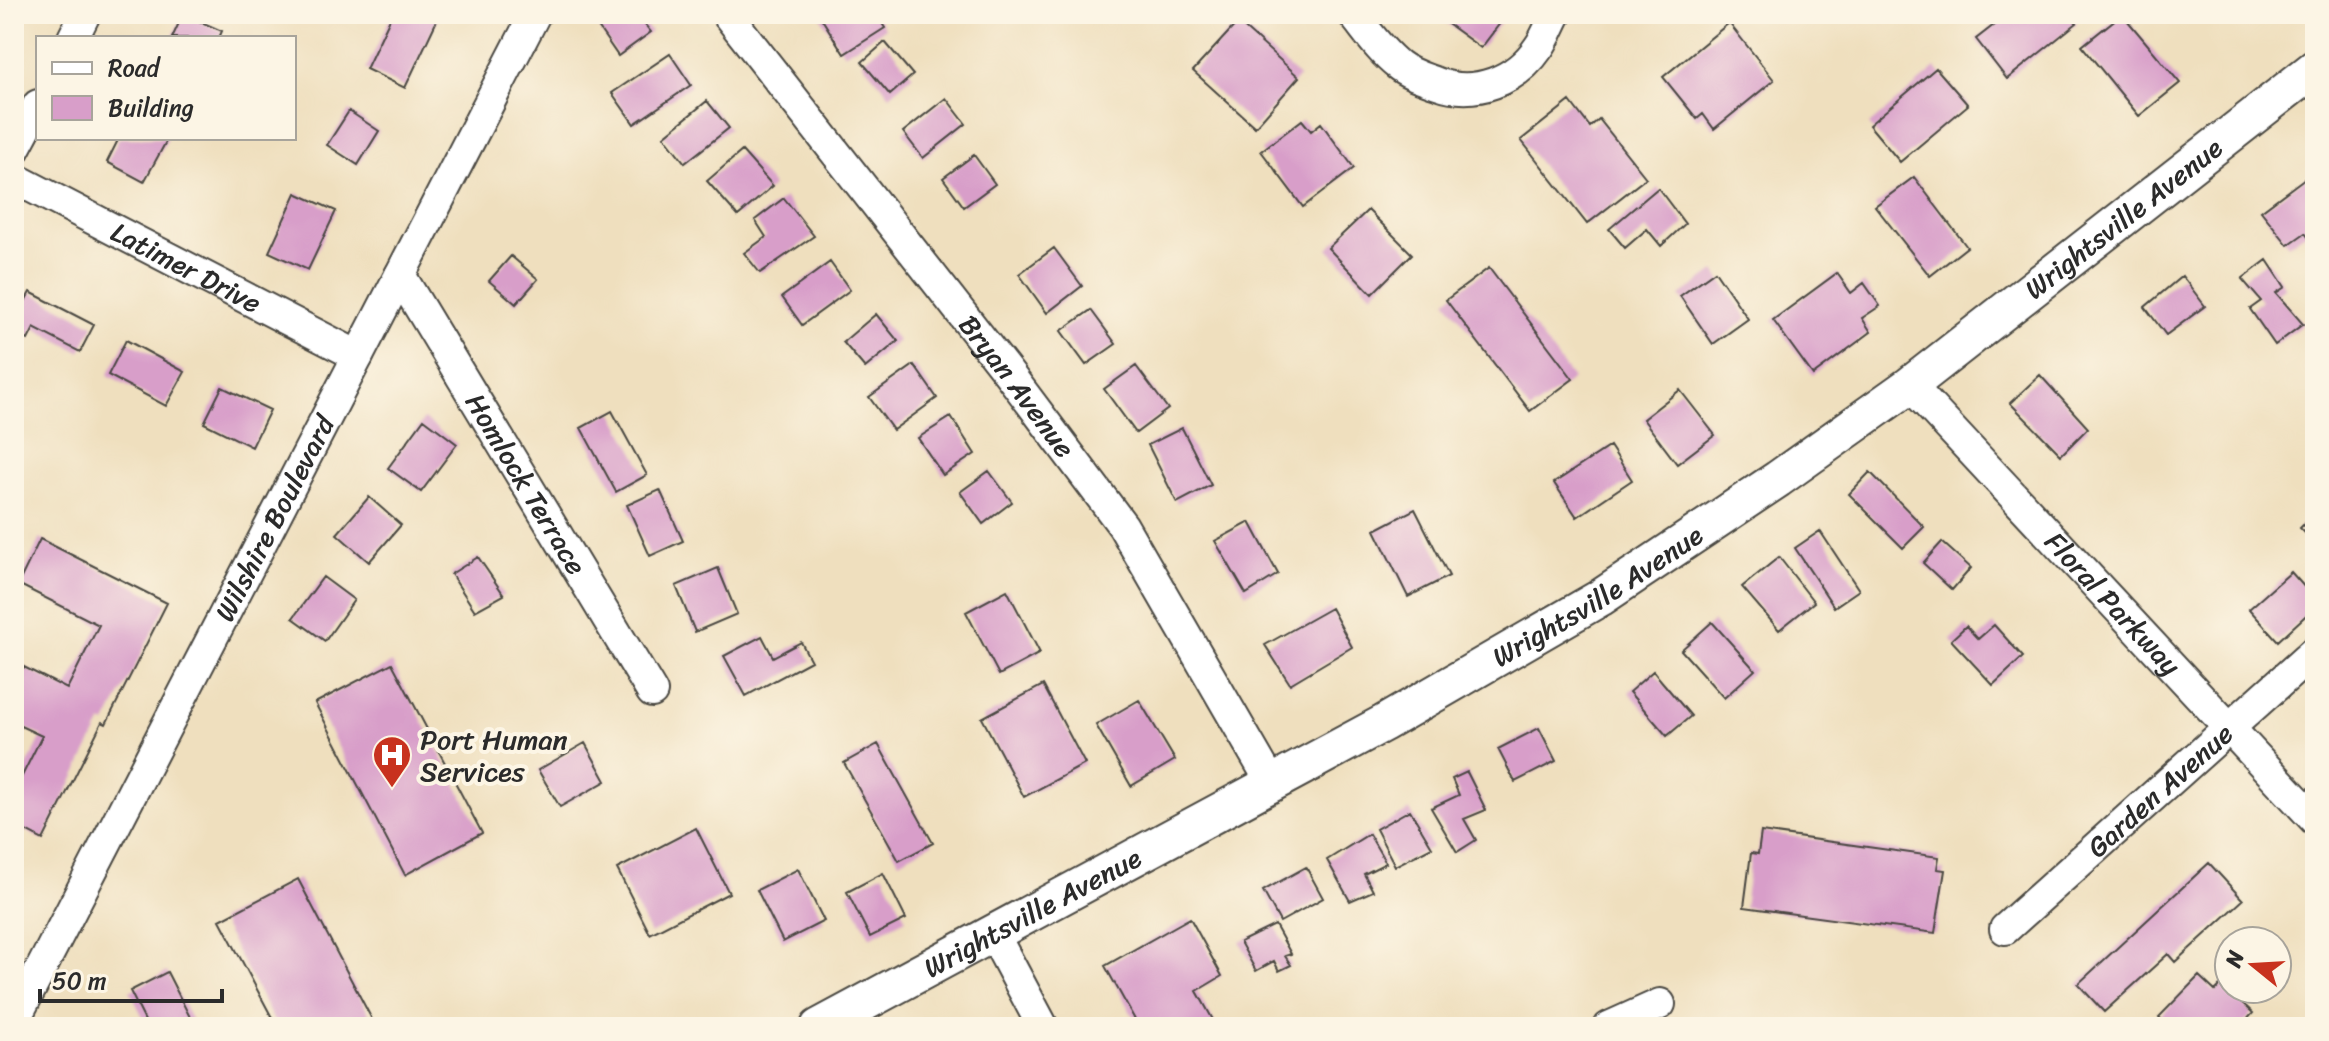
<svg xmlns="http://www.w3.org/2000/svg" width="2329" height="1041" viewBox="0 0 2329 1041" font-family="Sriracha,sans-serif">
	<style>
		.building { fill: #d89ec9 }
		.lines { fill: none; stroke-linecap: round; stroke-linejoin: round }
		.minor-casing { stroke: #484641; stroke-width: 34 }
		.tertiary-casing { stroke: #484641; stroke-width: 40 }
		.minor { stroke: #fff; stroke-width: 30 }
		.tertiary { stroke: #fff; stroke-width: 36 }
		.labels { text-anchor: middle; stroke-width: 8; stroke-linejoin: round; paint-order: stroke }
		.street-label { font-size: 28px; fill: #2b2b2b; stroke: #fcf5e5 }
		.poi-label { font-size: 28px; fill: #2b2b2b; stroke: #fcf5e5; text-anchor: start }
	</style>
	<rect width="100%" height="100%" fill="#fcf5e5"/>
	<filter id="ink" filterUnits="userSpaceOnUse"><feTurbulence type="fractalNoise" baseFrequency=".0125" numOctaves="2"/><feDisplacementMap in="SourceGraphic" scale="16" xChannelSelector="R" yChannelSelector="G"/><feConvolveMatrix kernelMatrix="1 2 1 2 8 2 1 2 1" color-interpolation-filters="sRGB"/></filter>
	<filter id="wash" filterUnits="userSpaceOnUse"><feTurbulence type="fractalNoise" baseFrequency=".006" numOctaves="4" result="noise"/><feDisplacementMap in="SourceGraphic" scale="32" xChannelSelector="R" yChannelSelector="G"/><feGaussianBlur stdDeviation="1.8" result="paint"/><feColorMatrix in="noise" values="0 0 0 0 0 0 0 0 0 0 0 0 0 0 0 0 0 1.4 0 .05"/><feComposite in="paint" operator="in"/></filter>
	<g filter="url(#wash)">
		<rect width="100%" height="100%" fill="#efdfbe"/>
		<g id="blocks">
			<!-- building -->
			<path class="building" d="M183,14L222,31L219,38H172Z
				M392,14H440L405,88L366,69Z
				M589,14H636L651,32L618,56Z
				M823,14H876L885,28L844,54L820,16Z
				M1434,14H1507L1481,48Z
				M2008,14H2069L2077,23L2007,79L1976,39Z
				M2122,14L2180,83L2139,116L2082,46Z
				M1238,22L1299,77L1255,127L1193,71Z
				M1729,23L1774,80L1714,129L1703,114L1697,119L1663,77Z
				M885,42L913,75L890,95L862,62Z
				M670,54L691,85L634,124L612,93Z
				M1936,68L1968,105L1900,162L1869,125Z
				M946,98L966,124L923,158L903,132Z
				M707,101L729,128L685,163L664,136Z
				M1570,101L1590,127L1599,119L1646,178L1587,224L1521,140Z
				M349,111L379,131L358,165L327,145Z
				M1302,120L1311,131L1321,123L1354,168L1303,207L1261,151Z
				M119,138H168L144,182L107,162Z
				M742,151L773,186L738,216L707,181Z
				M974,155L995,184L964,207L943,178Z
				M1914,177L1967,247L1930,276L1875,206Z
				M2305,178L2315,190V246L2305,233L2288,245L2261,211Z
				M1658,188L1685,224L1661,246L1647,229L1625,248L1609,229Z
				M296,193L336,211L308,270L269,252Z
				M784,198L814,236L760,273L744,253L766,237L755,220Z
				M1368,210L1412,254L1372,294L1328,248Z
				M1054,248L1082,286L1047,313L1019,274Z
				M511,256L538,279L516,304L489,281Z
				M2267,260L2285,287L2276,293L2303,324L2275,345L2250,309L2261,301L2242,279Z
				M830,262L850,290L802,325L782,297Z
				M1489,268L1573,379L1530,411L1446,300Z
				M1715,271L1748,319L1713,344L1680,296Z
				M1837,273L1851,293L1864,283L1880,306L1862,318L1871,332L1813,375L1773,320Z
				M2182,276L2205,306L2166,335L2145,307Z
				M30,292L94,325L80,352L34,328L28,340L14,333V322Z
				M1091,310L1116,344L1086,365L1061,331Z
				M876,314L898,341L865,368L843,342Z
				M126,340L185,372L166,406L108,375Z
				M914,365L937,398L893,430L869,397Z
				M1136,366L1168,409L1136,433L1104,389Z
				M2040,375L2088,428L2061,455L2010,403Z
				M222,387L270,410L252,447L204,423Z
				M1680,390L1715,435L1677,464L1643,419Z
				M612,411L647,475L616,492L581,428Z
				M951,417L975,454L943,475L918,438Z
				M424,419L457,444L421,492L388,468Z
				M1182,428L1211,485L1177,503L1148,445Z
				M1610,446L1632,480L1577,517L1554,483Z
				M989,471L1012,502L983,524L960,492Z
				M1870,472L1924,527L1903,548L1849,494Z
				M660,490L683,541L650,556L627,505Z
				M369,497L401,525L369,562L337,534Z
				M1415,509L1449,576L1408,597L1375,530Z
				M2315,513V543L2300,528Z
				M1250,522L1278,574L1246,594L1215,541Z
				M1820,531L1859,590L1834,607L1795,548Z
				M40,539L167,603L106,724L102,722L43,840L14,825V792L42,736L14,723V662L67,689L99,625L18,584Z
				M1942,542L1971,568L1952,590L1923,563Z
				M478,557L504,595L475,611L451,574Z
				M1779,557L1814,602L1779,630L1742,587Z
				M718,568L737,614L695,632L676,586Z
				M2291,572L2315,599V607L2278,641L2249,609Z
				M323,577L354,600L325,641L293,618Z
				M1007,590L1040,653L999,675L966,612Z
				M1331,608L1352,647L1290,684L1265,645Z
				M1712,622L1755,670L1724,698L1681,650Z
				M1994,625L2023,657L1993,685L1951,640L1966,626L1978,639Z
				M762,636L773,657L801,642L811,661L746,696L724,656Z
				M392,663L482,833L405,875L315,703Z
				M1653,671L1691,716L1667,736L1629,692Z
				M1043,685L1085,764L1024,797L982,718Z
				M1139,700L1175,760L1131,786L1096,725Z
				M1539,728L1556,761L1515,782L1498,749Z
				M585,743L606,781L560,807L538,770Z
				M878,744L933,843L899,861L844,763Z
				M1467,772L1486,810L1464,819L1476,840L1457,852L1431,808L1459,795L1452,779Z
				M1410,810L1432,847L1395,866L1376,829Z
				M696,828L729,893L650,934L617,869Z
				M1761,832L1939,857L1937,869L1945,870L1935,933L1744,907L1751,853L1758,854Z
				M1369,834L1386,863L1364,874L1373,891L1350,901L1327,860Z
				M2209,863L2243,900L2175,962L2168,954L2104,1012L2078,984Z
				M1306,867L1323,898L1280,922L1263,891Z
				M798,869L824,921L783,942L757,890Z
				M883,873L906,919L870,937L847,892Z
				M298,879L376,1027H277L220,920Z
				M1190,918L1222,976L1197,991L1217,1027H1139L1105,966Z
				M1275,925L1291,954L1285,956L1291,965L1279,971L1274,961L1256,971L1240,942Z
				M167,972L195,1027H148L130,991Z
				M2199,976L2215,991L2222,984L2253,1013L2244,1023L2248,1027H2168L2159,1017Z"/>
		</g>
	</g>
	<g filter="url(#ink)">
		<use href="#blocks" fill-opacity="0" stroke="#484641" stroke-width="2"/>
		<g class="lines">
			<defs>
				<g id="minor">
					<path id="s1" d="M727,14L1009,374L1123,526L1271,782"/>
					<path d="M1353,14C1367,31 1380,51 1398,65C1409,74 1424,78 1437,83C1475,97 1516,81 1539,47C1546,37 1550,25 1556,14"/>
					<path d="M73,38L85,14"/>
					<path d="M14,150L38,105"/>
					<path id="s2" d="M14,178L358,356"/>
					<path id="s3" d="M400,275L652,692"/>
					<path id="s4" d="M1910,385L2315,820"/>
					<path id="s5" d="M2005,929L2315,651"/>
					<path d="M993,933L1043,1027"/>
					<path id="s6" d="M14,1021L535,14"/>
					<path d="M1609,1027L1660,1004"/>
				</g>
				<g id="tertiary">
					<path id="s7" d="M819,1027L1384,723L1600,598L1778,479L1910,385L2315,68"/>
				</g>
			</defs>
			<!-- minor casing -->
			<use href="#minor" class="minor-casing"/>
			<!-- tertiary casing -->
			<use href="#tertiary" class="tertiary-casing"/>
			<!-- minor -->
			<use href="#minor" class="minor"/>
			<!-- tertiary -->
			<use href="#tertiary" class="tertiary"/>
		</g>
	</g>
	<!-- icons -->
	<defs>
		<symbol id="hospital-pin" viewBox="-11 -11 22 30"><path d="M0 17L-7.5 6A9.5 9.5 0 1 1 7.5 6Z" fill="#c8321e" stroke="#fcf5e5"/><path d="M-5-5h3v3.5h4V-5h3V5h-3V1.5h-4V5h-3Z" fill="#fff"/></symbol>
	</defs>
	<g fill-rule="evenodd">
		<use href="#hospital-pin" x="370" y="733" width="44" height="60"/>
	</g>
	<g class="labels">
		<!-- street labels -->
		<g class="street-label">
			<text dy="10" stroke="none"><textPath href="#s7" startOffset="1538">Wrightsville Avenue</textPath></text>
			<text dy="10" stroke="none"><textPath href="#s2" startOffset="194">Latimer Drive</textPath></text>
			<text dy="10" stroke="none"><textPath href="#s1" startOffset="472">Bryan Avenue</textPath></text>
			<text dy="10" stroke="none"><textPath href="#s3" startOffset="244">Homlock Terrace</textPath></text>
			<text dy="10" stroke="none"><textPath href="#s6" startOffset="566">Wilshire Boulevard</textPath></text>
			<text dy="10" stroke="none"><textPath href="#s7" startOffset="890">Wrightsville Avenue</textPath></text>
			<text dy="10" stroke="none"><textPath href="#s4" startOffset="298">Floral Parkway</textPath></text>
			<text dy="10" stroke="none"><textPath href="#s5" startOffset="208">Garden Avenue</textPath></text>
			<text dy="10" stroke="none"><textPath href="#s7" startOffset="242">Wrightsville Avenue</textPath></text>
		</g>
		<!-- poi labels -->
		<g class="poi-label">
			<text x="420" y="749">Port Human<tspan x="420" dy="32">Services</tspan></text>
		</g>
	</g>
	<!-- margin -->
	<rect width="2329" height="1041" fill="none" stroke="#fcf5e5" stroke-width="48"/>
	<!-- legend -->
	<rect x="36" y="36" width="260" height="104" fill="#fcf5e5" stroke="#a8a49b" stroke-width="2"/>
	<rect x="52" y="62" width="40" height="12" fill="#ffffff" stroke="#a8a49b" stroke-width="2"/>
	<text x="108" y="76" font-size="24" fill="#2b2b2b">Road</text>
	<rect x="52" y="96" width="40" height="24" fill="#d89ec9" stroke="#a8a49b" stroke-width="2"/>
	<text x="108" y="116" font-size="24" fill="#2b2b2b">Building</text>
	<!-- north arrow -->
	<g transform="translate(2253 965) rotate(288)"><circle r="38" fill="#fcf5e5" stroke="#a8a49b" stroke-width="2"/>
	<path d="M0-6L14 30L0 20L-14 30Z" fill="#c8321e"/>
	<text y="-12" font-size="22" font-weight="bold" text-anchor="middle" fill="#2b2b2b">N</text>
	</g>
	<!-- scale -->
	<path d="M40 989v12h182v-12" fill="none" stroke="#2b2b2b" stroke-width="4"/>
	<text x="52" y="989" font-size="24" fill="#2b2b2b" stroke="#fcf5e5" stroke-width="6" paint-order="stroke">50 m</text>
</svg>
